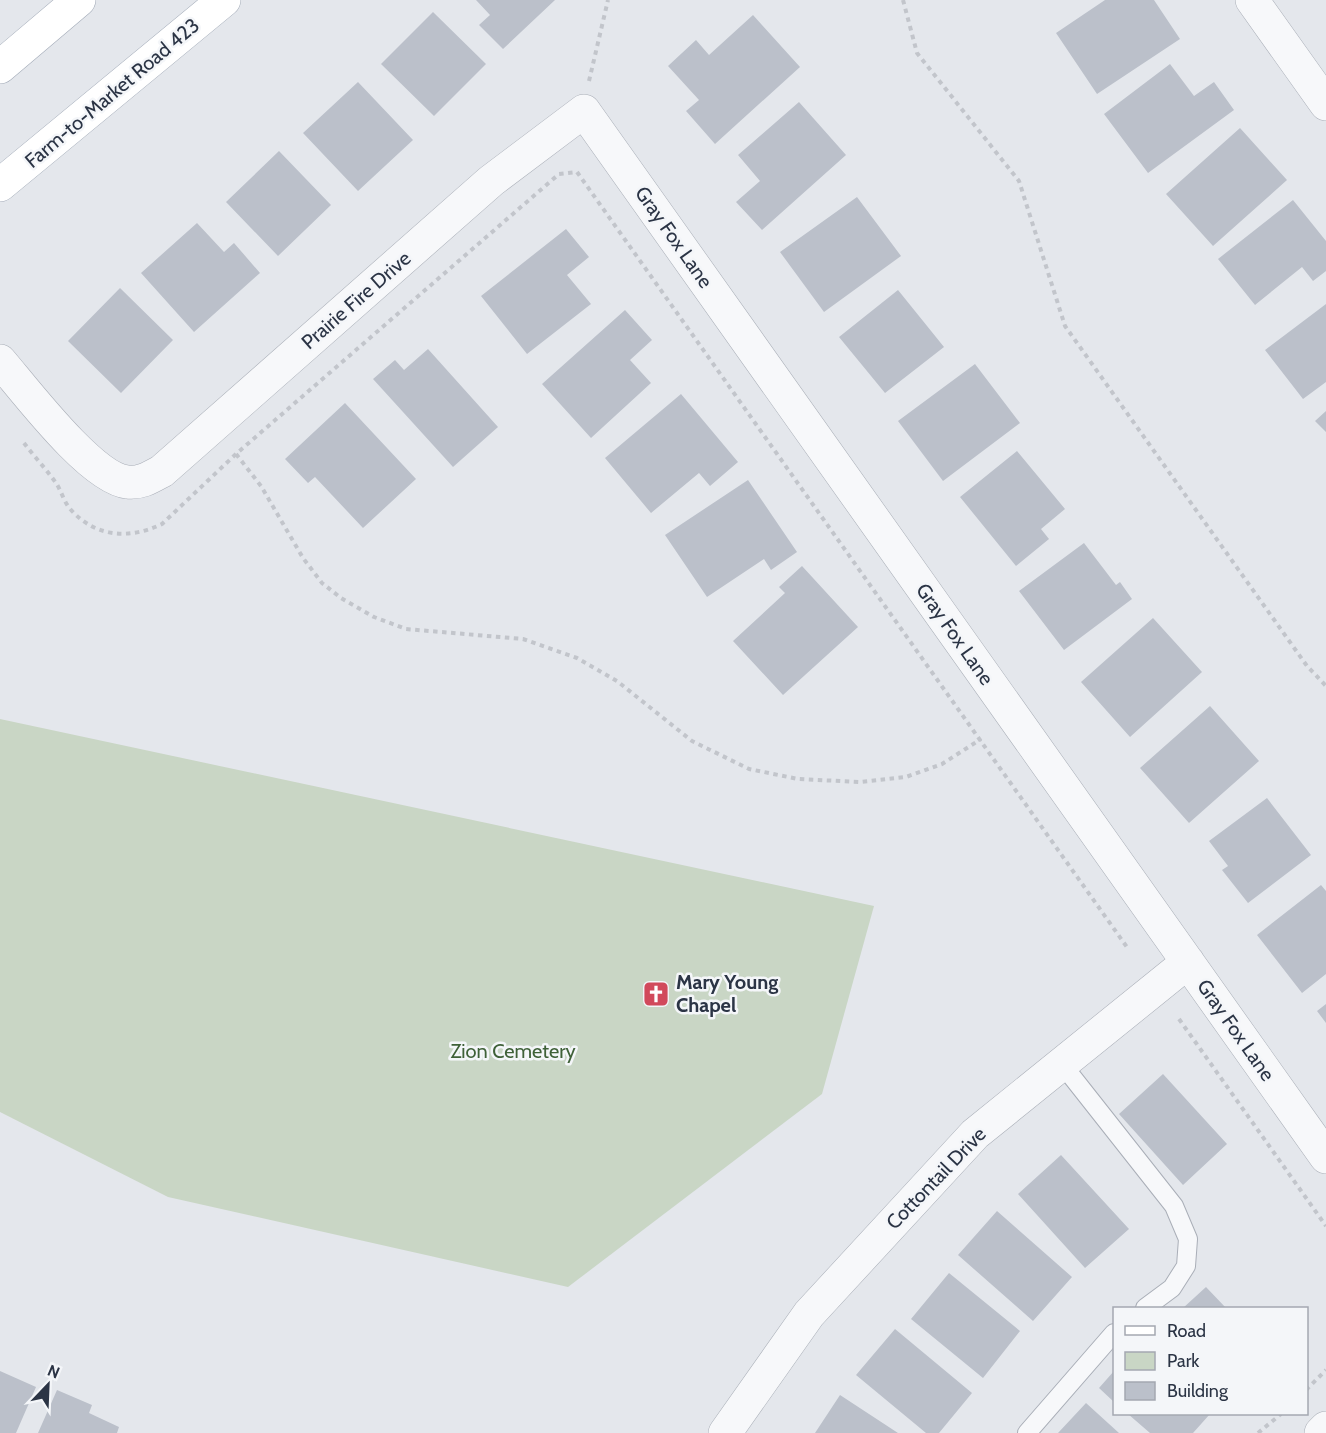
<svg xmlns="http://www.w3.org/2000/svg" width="1326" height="1433" viewBox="0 0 1326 1433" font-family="Cabin,sans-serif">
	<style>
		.green { fill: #c9d6c5 }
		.building { fill: #bbc0ca }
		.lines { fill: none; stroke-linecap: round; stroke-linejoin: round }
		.lane-casing { stroke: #a9aeb7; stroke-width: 20 }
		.street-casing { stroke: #a9aeb7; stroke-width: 34 }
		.primary-casing { stroke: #a3abb8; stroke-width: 34 }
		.path { stroke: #c2c5cb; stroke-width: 4; stroke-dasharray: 4.5 4.5; stroke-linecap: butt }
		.lane { stroke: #f7f8fa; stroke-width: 18 }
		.street { stroke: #f7f8fa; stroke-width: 33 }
		.primary { stroke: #fff; stroke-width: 33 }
		.labels { text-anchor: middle; stroke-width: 5; stroke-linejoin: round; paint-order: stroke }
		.street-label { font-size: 20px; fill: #2b3445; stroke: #f4f6f9 }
		.poi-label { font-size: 20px; font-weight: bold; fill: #2b3445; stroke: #f4f6f9; text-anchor: start }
		.park-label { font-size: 20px; fill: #3f6138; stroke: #f4f6f9 }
	</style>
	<rect width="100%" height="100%" fill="#e4e7ec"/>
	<!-- green -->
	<path class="green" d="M0,719L874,906L822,1094L568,1287L168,1197L0,1112Z"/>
	<!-- building -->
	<path class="building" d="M476,0H555L503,49L479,25L490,15Z
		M1105,0H1154L1180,39L1097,94L1056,33Z
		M433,12L486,64L434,116L381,64Z
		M753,15L800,67L715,144L686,111L699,100L668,66L696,40L709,55Z
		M1170,64L1194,96L1214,82L1234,110L1148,173L1104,114Z
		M358,82L413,140L358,191L303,133Z
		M799,102L846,155L762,230L736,202L760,181L738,155Z
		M1240,128L1287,180L1213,246L1166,194Z
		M279,151L331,205L278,256L226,202Z
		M857,197L901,256L824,312L780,252Z
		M1293,200L1326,241V271L1313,281L1302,267L1255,305L1218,259Z
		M197,223L224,252L234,243L260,273L194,332L141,273Z
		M566,229L589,257L567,275L591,304L527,354L481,296Z
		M120,288L173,340L121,393L68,341Z
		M898,290L944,347L885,393L839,337Z
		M1326,304V382L1303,399L1265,350Z
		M625,310L652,340L630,360L651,383L591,438L542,384Z
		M428,349L498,427L453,467L373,379L395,360L404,370Z
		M975,364L1020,423L943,481L898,421Z
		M681,394L738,462L710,486L699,473L651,513L605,458Z
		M345,403L416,479L363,528L315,477L308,483L285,459Z
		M1326,411V432L1315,421Z
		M1017,451L1065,509L1041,529L1049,539L1016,566L960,497Z
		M748,480L797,552L771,570L764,559L707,597L665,535Z
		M1084,543L1116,585L1120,582L1132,599L1064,650L1019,591Z
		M802,566L858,627L783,695L733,641L785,593L779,587Z
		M1153,618L1202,672L1130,737L1081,682Z
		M1210,706L1259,761L1189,823L1140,768Z
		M1267,798L1311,855L1248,903L1222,870L1228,866L1209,841Z
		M1321,885L1326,891V974L1302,993L1257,935Z
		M1326,1004V1023L1317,1011Z
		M1163,1074L1227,1144L1183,1185L1119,1114Z
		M1061,1155L1129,1229L1085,1268L1018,1194Z
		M997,1211L1072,1277L1033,1321L958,1255Z
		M949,1273L1020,1331L983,1378L911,1319Z
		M1206,1287L1226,1308H1183Z
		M895,1329L972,1393L939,1433H926L856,1375Z
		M0,1371L36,1387L16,1433H0Z
		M1114,1371V1402L1099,1388Z
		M57,1390L92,1405L89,1413L119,1427L117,1433H38Z
		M840,1395L898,1433H815Z
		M1086,1403L1119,1433H1058Z
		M1128,1414H1210L1193,1433H1150Z"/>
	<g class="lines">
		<defs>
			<path id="lane" d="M1062,1064L1174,1206L1188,1239L1186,1266L1172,1288L1145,1308
				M1027,1433L1114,1333"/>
			<path id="street" d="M1252,0L1326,104
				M0,361C25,390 91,478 127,482C140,484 151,477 162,471L491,181L584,111L1326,1157
				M725,1433L809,1314L975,1134L1188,962
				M1321,1433L1326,1428"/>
			<path id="primary" d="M0,67L79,0
				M0,185L224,0"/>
		</defs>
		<!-- lane casing -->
		<use href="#lane" class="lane-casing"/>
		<!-- street casing -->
		<use href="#street" class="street-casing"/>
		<!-- primary casing -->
		<use href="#primary" class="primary-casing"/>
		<!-- path -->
		<path class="path" d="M903,0L917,53L1019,181L1065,326L1307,666L1326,686
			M589,81L608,0
			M24,443C34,456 46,469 56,483C62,492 64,503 72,511C97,538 131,539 162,524L236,454L559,174L577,172L1129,950
			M236,454L261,486L303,558L322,583L341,598L374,617L406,629L523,639L577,658L617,681L692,741L749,769L798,779L860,782L906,777L942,764L981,739
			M1179,1019L1326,1226
			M1306,1390L1326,1370
			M1258,1433L1281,1414"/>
		<!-- lane -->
		<use href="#lane" class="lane"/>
		<!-- street -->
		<use href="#street" class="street"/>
		<!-- primary -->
		<use href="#primary" class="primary"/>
	</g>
	<!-- icons -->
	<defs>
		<symbol id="church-square" viewBox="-11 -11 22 22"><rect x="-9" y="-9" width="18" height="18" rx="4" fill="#d1495b" stroke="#f4f6f9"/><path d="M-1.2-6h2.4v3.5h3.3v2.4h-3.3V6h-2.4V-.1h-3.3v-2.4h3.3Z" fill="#fff"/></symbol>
	</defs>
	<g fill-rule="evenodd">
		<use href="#church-square" x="641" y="979" width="30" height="30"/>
	</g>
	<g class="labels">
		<!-- street labels -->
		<g class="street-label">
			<text transform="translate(112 93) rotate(-40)" y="7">Farm-to-Market Road 423</text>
			<text transform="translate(674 237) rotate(55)" y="7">Gray Fox Lane</text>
			<text transform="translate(356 300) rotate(-41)" y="7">Prairie Fire Drive</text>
			<text transform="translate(955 634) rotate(55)" y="7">Gray Fox Lane</text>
			<text transform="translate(1236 1030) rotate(55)" y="7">Gray Fox Lane</text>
			<text transform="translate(936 1178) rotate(-46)" y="7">Cottontail Drive</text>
		</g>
		<!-- poi labels -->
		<g class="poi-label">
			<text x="676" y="989">Mary Young<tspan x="676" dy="23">Chapel</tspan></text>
		</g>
		<!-- park labels -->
		<g class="park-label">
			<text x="513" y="1058">Zion Cemetery</text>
		</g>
	</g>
	<!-- legend -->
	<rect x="1113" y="1307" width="195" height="108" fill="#f4f6f9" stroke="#a4a8b1" stroke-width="1.5"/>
	<rect x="1125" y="1326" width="30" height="9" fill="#ffffff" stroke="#a4a8b1" stroke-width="1.5"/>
	<text x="1167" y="1337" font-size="18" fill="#2b3445">Road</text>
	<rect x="1125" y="1352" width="30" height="18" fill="#c9d6c5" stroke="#a4a8b1" stroke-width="1.5"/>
	<text x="1167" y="1367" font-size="18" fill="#2b3445">Park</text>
	<rect x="1125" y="1382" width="30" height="18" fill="#bbc0ca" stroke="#a4a8b1" stroke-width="1.5"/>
	<text x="1167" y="1397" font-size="18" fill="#2b3445">Building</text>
	<!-- north arrow -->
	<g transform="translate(48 1385) rotate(23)" stroke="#f4f6f9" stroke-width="4.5" paint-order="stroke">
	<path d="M0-4.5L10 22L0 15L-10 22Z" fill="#2b3445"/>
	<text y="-9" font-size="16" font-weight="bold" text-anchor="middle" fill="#2b3445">N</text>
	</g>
</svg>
